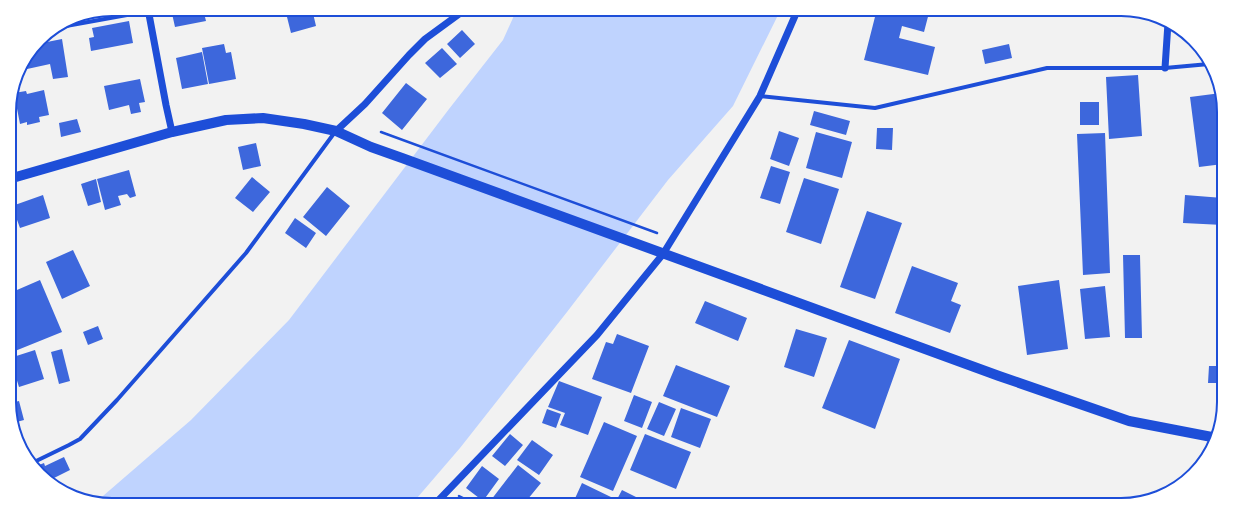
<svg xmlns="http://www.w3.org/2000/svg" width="1233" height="514" viewBox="0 0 1233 514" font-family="'Source Sans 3',sans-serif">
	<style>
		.water { fill: #bfd3fe }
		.building { fill: #3d67dc }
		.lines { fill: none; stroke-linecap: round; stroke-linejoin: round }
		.path { stroke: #1d4ed8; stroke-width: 2.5 }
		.minor { stroke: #1d4ed8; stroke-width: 4 }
		.tertiary { stroke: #1d4ed8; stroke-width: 7 }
		.primary { stroke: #1d4ed8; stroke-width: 10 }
		.rim { fill: none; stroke: #1d4ed8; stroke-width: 2 }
	</style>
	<rect width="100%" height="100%" fill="#f2f2f2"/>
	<!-- water -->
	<path class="water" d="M517,9H781L733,106L668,180L567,312L460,448L411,505H112L96,502L191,420L289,320L449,109L503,40Z"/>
	<!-- building -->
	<path class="building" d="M171,9H203L206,21L175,27Z
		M285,9H312L316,26L291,33Z
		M877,9H930L924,32L902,26L899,38L935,47L928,75L864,60Z
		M129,21L133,43L91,51L89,38L94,37L92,28Z
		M462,30L475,44L460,58L447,44Z
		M62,39L68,77L53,79L50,64L18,71L20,67L37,44Z
		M224,44L226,53L231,52L236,79L209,84L202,48Z
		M1009,44L1012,58L985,64L982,50Z
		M442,48L457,64L440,78L425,63Z
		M202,52L208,84L182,89L176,58Z
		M1138,75L1142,136L1109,139L1106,77Z
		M140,79L145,102L139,103L141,112L131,114L129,105L109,110L104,86Z
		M406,83L427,99L402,130L382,113Z
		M44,90L49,115L39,117L40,122L27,125V122L20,124L14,93L26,91L27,94Z
		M1221,93L1223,99V164L1199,167L1190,97Z
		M1080,102H1099V125H1080Z
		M814,111L850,121L846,135L810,125Z
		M77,119L81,132L61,137L59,123Z
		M877,128H893L892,150L876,149Z
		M779,131L799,138L789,166L770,159Z
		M816,132L852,142L842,178L806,168Z
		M1105,133L1110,273L1083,275L1077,134Z
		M256,143L261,166L243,170L238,147Z
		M771,166L790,172L780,204L760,198Z
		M129,170L136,196L130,198L127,194L118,196L121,205L105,210L97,179Z
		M252,177L270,192L253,212L235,198Z
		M804,178L839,189L821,244L786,232Z
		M96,179L101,202L88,206L81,184Z
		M327,187L350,206L326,236L303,217Z
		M43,195L50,218L20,228L12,206Z
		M1185,195L1223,198V225L1183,223Z
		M867,211L902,223L875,299L840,287Z
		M295,218L316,233L306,248L285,233Z
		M73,250L90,286L62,299L46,262Z
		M1123,255H1140L1142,338H1125Z
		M1219,257H1224V297L1221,298Z
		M912,266L958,283L951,301L961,305L950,333L895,313Z
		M40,280L62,332L15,351L10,339V293Z
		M1059,280L1068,349L1027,355L1018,286Z
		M1105,286L1110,337L1085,339L1080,289Z
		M705,301L747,318L738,341L695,323Z
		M98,326L103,339L88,345L83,332Z
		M796,329L827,338L814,377L784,367Z
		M617,334L649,346L631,393L592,379L606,342L613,344Z
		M849,340L900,359L875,429L822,408Z
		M62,349L70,381L59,384L51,352Z
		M35,350L44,379L19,387L10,358Z
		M676,365L730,386L717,417L663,396Z
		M1209,366H1224V383H1208Z
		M559,381L602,397L588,435L560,425L565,413L548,407Z
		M634,395L652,402L642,428L624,421Z
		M19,401L24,420L13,423L10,415V403Z
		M659,402L676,409L664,436L647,429Z
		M681,408L711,419L700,448L671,437Z
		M547,409L561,414L556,428L542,423Z
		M604,422L637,436L613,491L580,477Z
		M510,434L523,445L505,466L492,456Z
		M645,434L691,452L676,489L630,470Z
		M532,440L553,455L539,475L517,460Z
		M64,457L70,470L50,480L34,467L44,463L45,466Z
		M518,465L541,483L523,505H498L491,500Z
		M482,466L499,479L483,501L466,488Z
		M582,483L613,498L610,505H572Z
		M622,490L640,499L637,505H614Z"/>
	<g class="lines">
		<!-- path -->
		<path class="path" d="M381,132L657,233
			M459,496L477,505"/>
		<!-- minor -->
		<path class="minor" d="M55,28L149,11
			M760,96L875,108L1047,68H1165L1209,64
			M9,156L13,177
			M30,464L69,445L80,439L117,400L246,253L335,132"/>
		<!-- tertiary -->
		<path class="tertiary" d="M148,9L166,105L172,132
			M1165,68L1168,23
			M336,131L365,104L409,55L425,39L466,9
			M434,505L597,335L663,254L760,96L798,9"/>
		<!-- primary -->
		<path class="primary" d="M9,179L172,132L226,120L263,118L304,124L336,131L371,147L402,158L999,376L1129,421L1217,438"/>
	</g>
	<!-- crop -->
	<path d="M0 0H1233V514H0ZM112 16H1121A96 96 0 0 1 1217 112V402A96 96 0 0 1 1121 498H112A96 96 0 0 1 16 402V112A96 96 0 0 1 112 16Z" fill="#fff" fill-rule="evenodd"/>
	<path class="rim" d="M112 16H1121A96 96 0 0 1 1217 112V402A96 96 0 0 1 1121 498H112A96 96 0 0 1 16 402V112A96 96 0 0 1 112 16Z"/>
</svg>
